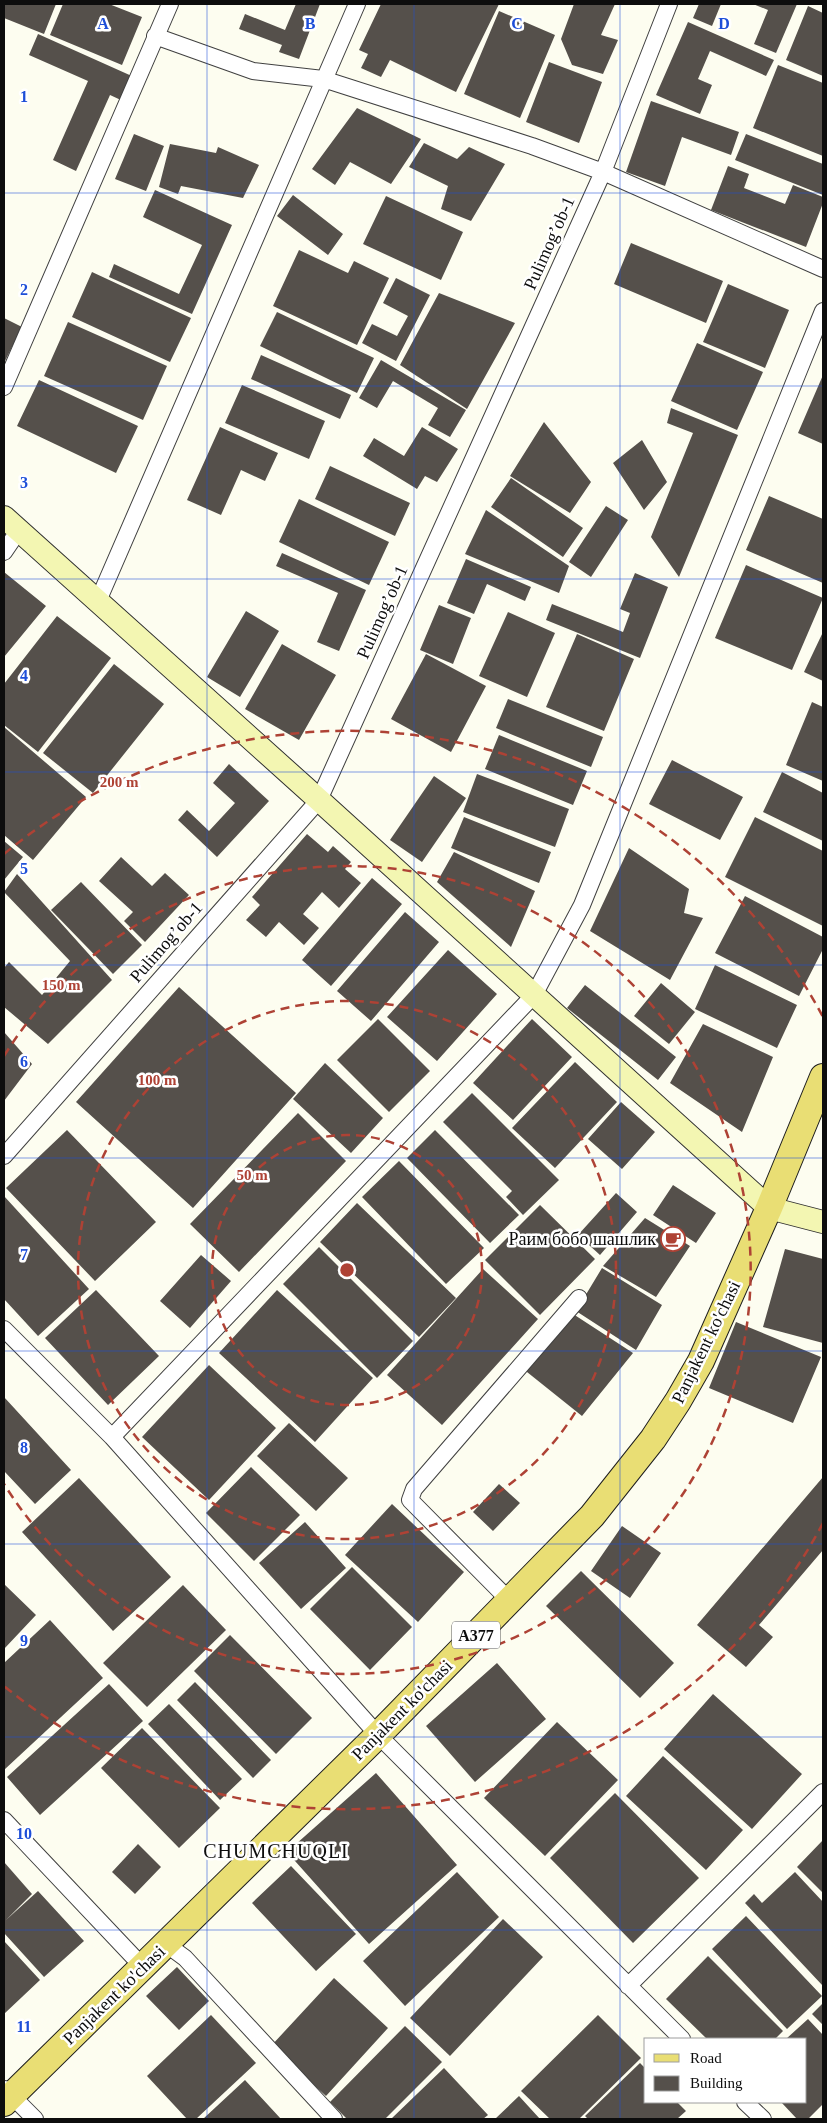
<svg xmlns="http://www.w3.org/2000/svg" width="827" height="2123" viewBox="0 0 827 2123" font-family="Georgia,serif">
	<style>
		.building { fill: #55504b }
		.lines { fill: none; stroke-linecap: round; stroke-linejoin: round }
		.street-casing { stroke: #404040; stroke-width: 18 }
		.secondary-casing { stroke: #2f2f2f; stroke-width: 24 }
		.primary-casing { stroke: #1e1e1e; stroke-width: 28 }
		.street { stroke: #fff; stroke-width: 16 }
		.secondary { stroke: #f3f6b2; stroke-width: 22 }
		.primary { stroke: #e9de74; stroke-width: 26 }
		.grid { fill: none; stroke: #1d4ed8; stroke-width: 1; stroke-opacity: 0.55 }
		.ring { fill: none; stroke: #ae4235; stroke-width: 2.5; stroke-dasharray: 9 6 }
		.labels { text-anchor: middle; stroke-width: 5; stroke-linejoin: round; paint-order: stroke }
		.shield { fill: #fff; stroke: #565656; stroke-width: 1 }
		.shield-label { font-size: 16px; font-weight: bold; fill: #0d0d0d }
		.street-label { font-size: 18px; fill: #0d0d0d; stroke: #fff }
		.poi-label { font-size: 18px; fill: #0d0d0d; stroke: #fff; text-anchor: end }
		.quarter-label { font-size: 20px; letter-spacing: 1px; fill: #0d0d0d; stroke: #fff }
		.grid-label { font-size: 16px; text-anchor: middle; font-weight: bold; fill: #1d4ed8; stroke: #fff; stroke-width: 5; stroke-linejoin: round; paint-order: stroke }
		.centre { fill: #ae4235; stroke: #fff; stroke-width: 2.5 }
		.ring-label { font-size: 15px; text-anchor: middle; font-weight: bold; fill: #ae4235; stroke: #fff; stroke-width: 5; stroke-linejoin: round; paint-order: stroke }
	</style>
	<rect width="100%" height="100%" fill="#fdfdf0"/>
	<!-- building -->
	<path class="building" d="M4,4H56L44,34L4,18Z
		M63,4H109L142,17L122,65L50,35Z
		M296,4H320L299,59L279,52L282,45L239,29L245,14L285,30Z
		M381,4H499L456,92L390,60L381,77L361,68L368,54L359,50Z
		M574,4H615L601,35L618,40L603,74L572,65L561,39Z
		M699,4H721L712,26L693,18Z
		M753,4H797L776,53L754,44L768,10Z
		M808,6L823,13V76L786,60Z
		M499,11L555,35L520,118L464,94Z
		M688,22L774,60L766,76L710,51L698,79L712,85L700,114L656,95Z
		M38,34L134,77L123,101L110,95L76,171L53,160L88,81L29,55Z
		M549,62L602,82L579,143L526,122Z
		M778,65L823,83V156L753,128Z
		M651,101L739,132L731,155L682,137L665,186L626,172Z
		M357,108L421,139L391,184L350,162L335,185L312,169Z
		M134,134L164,146L146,191L115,179Z
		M746,134L823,164V195L735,160Z
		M424,143L457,159L469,147L505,164L471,221L441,209L448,186L409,167Z
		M170,144L216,153L218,147L259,165L243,198L181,186L178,194L159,187Z
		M728,166L749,174L744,188L785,204L793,185L823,197V203L806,247L711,210Z
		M155,190L232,225L192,314L109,277L114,264L179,294L202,245L143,217Z
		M293,195L343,234L328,255L277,216Z
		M386,196L463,232L441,280L363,244Z
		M631,243L723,281L706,323L614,284Z
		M299,250L348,273L354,261L389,278L357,345L273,306Z
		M92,272L191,318L170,362L72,317Z
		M396,278L430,295L396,361L362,343L372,324L397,336L408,316L383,303Z
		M728,284L789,310L765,368L703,342Z
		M439,293L515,323L467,409L400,365Z
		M277,312L374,358L357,393L260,346Z
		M4,318L22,327L4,363Z
		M68,322L167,366L143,420L44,376Z
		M697,343L763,372L737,430L671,401Z
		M261,355L351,395L340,419L251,379Z
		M381,360L466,410L450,437L428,425L438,408L393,381L377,408L359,398Z
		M823,375V444L798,433Z
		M39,380L138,426L116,473L17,426Z
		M242,385L325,421L309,459L225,423Z
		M671,408L738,435L679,577L651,537L693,433L667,423Z
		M544,422L591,482L570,513L510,476Z
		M220,427L278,453L265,481L241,470L221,515L187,500Z
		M422,427L458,449L437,482L425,476L417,489L363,456L374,438L404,456Z
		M642,440L667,482L644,510L613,463Z
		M330,466L410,503L395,536L315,499Z
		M511,478L583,528L563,557L491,507Z
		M769,496L823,519V583L746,550Z
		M299,499L389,542L369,585L279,542Z
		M606,506L628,520L591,577L569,562Z
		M486,510L569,566L559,593L465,554Z
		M282,553L366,590L339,651L317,642L338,593L276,566Z
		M466,559L531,587L525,601L487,584L474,614L447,603Z
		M746,565L823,598L792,670L715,638Z
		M4,572L46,606L4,657Z
		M635,573L668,587L640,658L546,620L552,604L623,632L630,613L620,609Z
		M439,605L471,618L453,664L420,650Z
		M246,611L279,631L240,697L207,677Z
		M508,612L555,633L527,697L479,676Z
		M57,616L111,658L38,752L4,725V684Z
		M823,632V681L804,672Z
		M577,634L634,659L604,731L546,707Z
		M282,644L336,675L299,740L245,709Z
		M426,654L486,686L451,752L391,719Z
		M114,664L164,704L93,793L43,753Z
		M508,699L603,737L591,767L496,728Z
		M812,702L823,707V781L786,765Z
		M4,727L86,797L33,860L4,835Z
		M499,735L587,771L573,805L485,769Z
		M672,760L743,797L720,840L649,804Z
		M229,764L269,801L217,857L178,820L187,810L209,831L235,803L213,783Z
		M782,772L823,793V841L763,812Z
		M477,774L569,809L555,847L463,812Z
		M434,776L466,798L422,862L390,840Z
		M464,817L551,852L539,883L451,848Z
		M755,817L823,851V926L725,877Z
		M307,834L328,852L333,846L351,862L345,869L361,883L339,908L322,892L303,914L319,928L304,945L279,922L266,937L246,920L260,905L252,897Z
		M4,841L23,857L4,880Z
		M629,848L689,889L684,913L703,918L670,980L590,931Z
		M454,852L535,891L511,947L437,882Z
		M121,857L152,886L165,873L189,895L145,942L124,921L133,912L99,881Z
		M17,874L112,980L48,1044L4,1007V968L9,962L42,995L70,961L4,892Z
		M372,878L402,904L331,986L302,960Z
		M81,882L142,945L113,974L51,910Z
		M745,896L823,937V949L799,996L715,953Z
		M405,912L439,942L371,1021L337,991Z
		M448,950L497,994L437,1061L387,1017Z
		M715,965L797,1005L777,1048L695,1009Z
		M661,983L695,1012L669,1044L634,1016Z
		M585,985L676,1057L658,1080L567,1008Z
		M179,987L296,1093L193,1208L76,1102Z
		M378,1019L430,1071L389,1112L337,1060Z
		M532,1019L572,1057L513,1120L473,1083Z
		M703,1024L773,1057L742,1132L670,1083Z
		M4,1032L32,1064L4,1101Z
		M575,1062L617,1102L555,1168L512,1128Z
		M325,1063L383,1118L351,1153L293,1099Z
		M472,1093L559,1180L523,1215L506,1197L512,1191L443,1122Z
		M621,1102L655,1132L622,1169L588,1139Z
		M298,1113L346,1161L239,1272L190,1224Z
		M67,1130L156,1222L95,1281L6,1188Z
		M435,1130L519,1215L490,1243L407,1158Z
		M399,1161L484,1248L446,1284L362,1197Z
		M673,1185L716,1213L696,1243L653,1215Z
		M616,1193L637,1212L600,1255L578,1235Z
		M4,1196L89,1289L38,1336L4,1299Z
		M357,1203L456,1298L419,1337L320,1242Z
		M540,1205L595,1259L540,1315L485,1260Z
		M645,1218L690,1246L656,1297L603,1266Z
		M319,1247L413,1341L377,1378L283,1284Z
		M785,1249L823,1259V1343L763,1327Z
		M201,1255L231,1281L190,1328L160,1301Z
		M602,1268L662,1305L636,1350L576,1311Z
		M483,1269L538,1319L442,1425L387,1375Z
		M96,1290L159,1356L108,1405L45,1338Z
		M277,1290L373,1378L315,1442L219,1353Z
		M570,1312L633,1353L582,1416L522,1368Z
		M736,1322L821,1357L793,1423L709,1388Z
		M209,1365L276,1428L209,1500L142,1437Z
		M4,1397L71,1470L35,1504L4,1471Z
		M289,1423L348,1478L316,1511L257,1456Z
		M251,1467L300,1515L254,1561L206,1513Z
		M823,1477V1550L759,1625L773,1637L746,1667L697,1625Z
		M79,1478L171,1577L113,1631L22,1532Z
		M499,1484L520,1503L493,1531L473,1512Z
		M392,1504L464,1572L418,1622L345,1555Z
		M305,1522L346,1568L301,1609L259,1563Z
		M622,1526L661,1553L630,1598L591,1571Z
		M352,1567L412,1627L370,1670L310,1609Z
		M581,1571L674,1663L640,1698L546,1606Z
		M4,1584L36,1615L4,1649Z
		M183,1585L226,1630L147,1707L103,1663Z
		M50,1620L103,1678L4,1770V1663Z
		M230,1635L312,1718L276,1754L194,1671Z
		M497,1663L546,1719L475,1782L426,1726Z
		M195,1682L271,1760L253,1778L177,1700Z
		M109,1684L143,1721L40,1815L7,1777Z
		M713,1694L802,1774L752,1829L664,1749Z
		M169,1704L242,1779L220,1800L148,1724Z
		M557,1722L618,1780L545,1856L484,1798Z
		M142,1728L220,1808L179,1848L101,1768Z
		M663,1756L743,1830L706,1870L626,1796Z
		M376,1773L457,1865L369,1944L287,1852Z
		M615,1793L699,1878L633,1943L550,1858Z
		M823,1840V1893L797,1867Z
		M138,1844L161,1867L135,1894L112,1872Z
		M4,1862L32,1894L6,1920L38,1891L84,1941L44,1977L4,1933Z
		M291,1866L356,1934L316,1971L252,1903Z
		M457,1872L499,1917L405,2006L363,1961Z
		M795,1872L823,1902V1986L745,1903L754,1894L762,1903Z
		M746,1916L822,1996L787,2029L712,1949Z
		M503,1919L543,1957L450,2056L410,2018Z
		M4,1941L40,1980L4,2014Z
		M708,1956L783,2031L775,2039H707L666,1999Z
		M177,1967L209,2001L179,2030L146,1996Z
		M334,1978L388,2028L326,2096L271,2046Z
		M823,2003V2025L812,2014Z
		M211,2015L256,2063L196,2119H187L147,2076Z
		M598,2015L641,2058L579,2119H550L521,2091Z
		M808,2019L823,2035V2104L808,2119H797L781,2102H806V2039H786Z
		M405,2026L442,2062L385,2119H347L330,2102Z
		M640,2063L646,2069V2102H677L686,2111L677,2119H588L585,2116Z
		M444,2068L488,2115L483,2119H391Z
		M245,2080L281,2119H203Z
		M519,2096L540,2119H495Z"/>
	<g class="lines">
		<defs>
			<path id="street" d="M155,36L253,71L323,79L532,146L603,172L823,269
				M4,387L170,4
				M4,552L19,530
				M98,601L357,4
				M4,1156L319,800L603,172L669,4
				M4,1329L112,1437L378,1735L682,2039
				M112,1437L534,995L582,905L823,311
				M510,1601L410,1500L414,1489L579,1298
				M4,1820L143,1967
				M166,1944L185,1958L334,2119
				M628,1986L823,1792
				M5,2089L35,2119
				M745,2102L763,2119"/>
			<path id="secondary" d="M4,517L319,800L769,1208L823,1222"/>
			<path id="primary" d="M4,2103L378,1735L592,1516L653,1439L678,1401L701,1361L769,1208L823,1077"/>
		</defs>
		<!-- street casing -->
		<use href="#street" class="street-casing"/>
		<!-- secondary casing -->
		<use href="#secondary" class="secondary-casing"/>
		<!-- primary casing -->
		<use href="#primary" class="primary-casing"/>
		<!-- street -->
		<use href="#street" class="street"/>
		<!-- secondary -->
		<use href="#secondary" class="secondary"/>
		<!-- primary -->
		<use href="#primary" class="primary"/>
	</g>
	<!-- grid -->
	<path class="grid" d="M207,4V2119M414,4V2119M620,4V2119M4,193H823M4,386H823M4,579H823M4,772H823M4,965H823M4,1158H823M4,1351H823M4,1544H823M4,1737H823M4,1930H823"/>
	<!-- distance rings -->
	<g class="ring">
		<circle cx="347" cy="1270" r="135"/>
		<circle cx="347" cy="1270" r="269"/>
		<path d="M4 1056A404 404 0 1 1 4 1484"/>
		<path d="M823 1523A539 539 0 0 1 4 1686M4 854A539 539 0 0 1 823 1017"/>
	</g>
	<!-- icons -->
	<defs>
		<symbol id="cafe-ring" viewBox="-11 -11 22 22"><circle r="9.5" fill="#fff" stroke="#ae4235" stroke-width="1.5"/><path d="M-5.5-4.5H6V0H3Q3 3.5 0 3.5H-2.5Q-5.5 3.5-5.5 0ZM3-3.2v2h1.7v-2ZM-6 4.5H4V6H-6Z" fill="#ae4235"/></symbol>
	</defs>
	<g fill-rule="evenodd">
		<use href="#cafe-ring" x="659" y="1225" width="28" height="28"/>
	</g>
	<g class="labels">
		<!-- shield labels -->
		<rect class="shield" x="452" y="1621.5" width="48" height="27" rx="4"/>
		<g class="shield-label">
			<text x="476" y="1641">A377</text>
		</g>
		<!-- street labels -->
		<g class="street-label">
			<text transform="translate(549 243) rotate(-66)" y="6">Pulimog’ob-1</text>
			<text transform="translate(382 612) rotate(-66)" y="6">Pulimog’ob-1</text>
			<text transform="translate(166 942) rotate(-49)" y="6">Pulimog’ob-1</text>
			<text transform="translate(706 1342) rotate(-64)" y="6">Panjakent ko'chasi</text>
			<text transform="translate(402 1710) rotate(-45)" y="6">Panjakent ko'chasi</text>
			<text transform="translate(114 1995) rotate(-44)" y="6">Panjakent ko'chasi</text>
		</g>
		<!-- poi labels -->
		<g class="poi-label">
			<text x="656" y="1245">Раим бобо шашлик</text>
		</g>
		<!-- quarter labels -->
		<g class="quarter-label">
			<text x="276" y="1858">CHUMCHUQLI</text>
		</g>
	</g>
	<g class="grid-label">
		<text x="103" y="29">A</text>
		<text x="310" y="29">B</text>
		<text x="517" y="29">C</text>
		<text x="724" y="29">D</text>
		<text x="24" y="102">1</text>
		<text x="24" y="295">2</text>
		<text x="24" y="488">3</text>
		<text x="24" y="681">4</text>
		<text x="24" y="874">5</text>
		<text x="24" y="1067">6</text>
		<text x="24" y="1260">7</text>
		<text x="24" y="1453">8</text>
		<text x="24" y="1646">9</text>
		<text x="24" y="1839">10</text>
		<text x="24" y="2032">11</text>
	</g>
	<circle cx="347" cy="1270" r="8" class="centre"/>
	<g class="ring-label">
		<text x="119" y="787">200 m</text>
		<text x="61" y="990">150 m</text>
		<text x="157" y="1085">100 m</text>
		<text x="252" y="1180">50 m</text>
	</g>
	<!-- border -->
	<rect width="827" height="2123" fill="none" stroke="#0d0d0d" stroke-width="10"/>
	<!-- legend -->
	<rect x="644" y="2038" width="162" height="65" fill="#ffffff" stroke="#9e9e9e"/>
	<rect x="654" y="2054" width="25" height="8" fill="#e9de74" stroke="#9e9e9e"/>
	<text x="690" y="2063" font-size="15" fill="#0d0d0d">Road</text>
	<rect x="654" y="2076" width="25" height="15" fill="#55504b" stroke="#9e9e9e"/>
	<text x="690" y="2088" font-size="15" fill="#0d0d0d">Building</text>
</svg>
